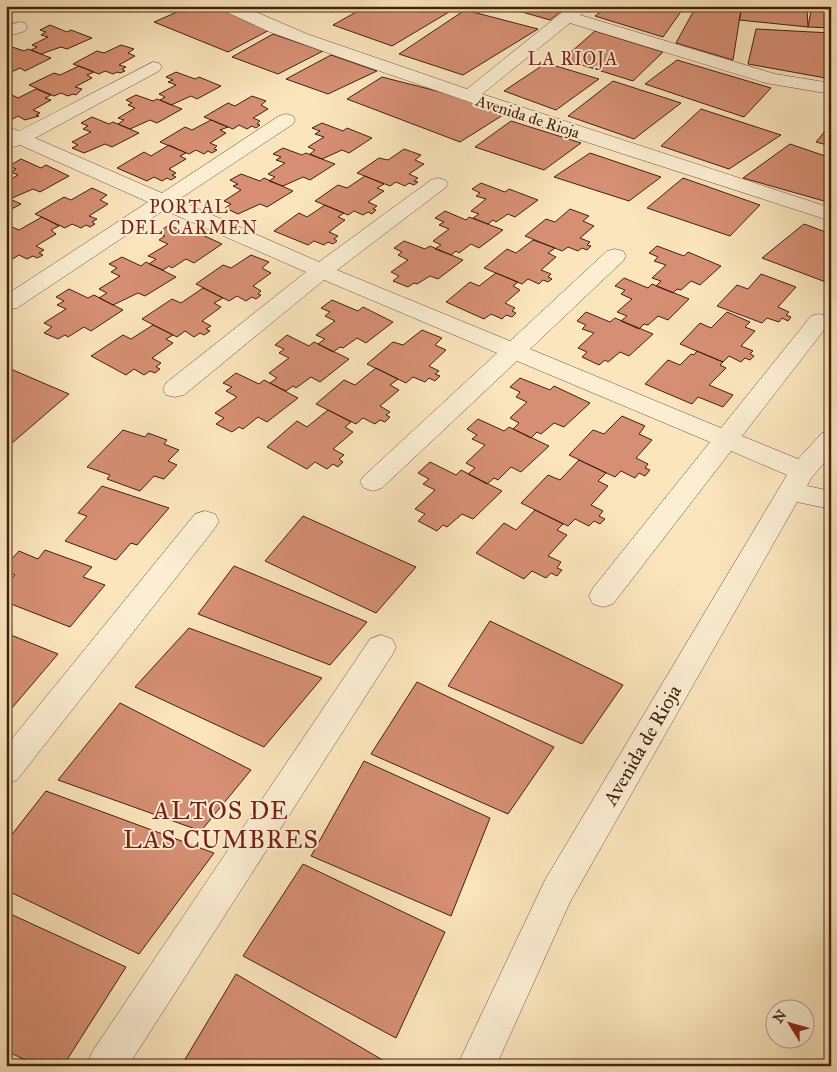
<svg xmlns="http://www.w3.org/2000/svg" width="837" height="1072" viewBox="0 0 837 1072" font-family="'IM FELL Great Primer',serif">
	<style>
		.building { fill: #d68f74; stroke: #42220d }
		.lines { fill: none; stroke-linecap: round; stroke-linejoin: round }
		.minor-casing { stroke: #705339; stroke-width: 1 }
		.minor { fill: #fceed3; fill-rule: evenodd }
		.labels { text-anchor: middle; stroke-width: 4; stroke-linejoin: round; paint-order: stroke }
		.far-street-label { font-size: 16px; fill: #42220d; stroke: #fceed3 }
		.far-neighbourhood-label { font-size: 18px; letter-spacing: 1px; fill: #7a1f14; stroke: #fceed3 }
		.street-label { font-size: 20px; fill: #42220d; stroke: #fceed3 }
		.near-neighbourhood-label { font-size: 25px; letter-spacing: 1px; fill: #7a1f14; stroke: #fceed3 }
	</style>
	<rect width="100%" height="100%" fill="#fbe5bc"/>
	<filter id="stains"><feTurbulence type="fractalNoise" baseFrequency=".004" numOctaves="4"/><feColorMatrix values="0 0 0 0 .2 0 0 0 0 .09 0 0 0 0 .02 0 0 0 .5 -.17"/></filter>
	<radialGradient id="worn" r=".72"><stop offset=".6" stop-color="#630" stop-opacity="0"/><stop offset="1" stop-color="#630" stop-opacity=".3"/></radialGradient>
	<!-- building -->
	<path class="building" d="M191,6H219L275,27L228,52L154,22Z
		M316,6H343L331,12Z
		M367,6H431L449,12L392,46L333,25Z
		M501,6H568L550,20Z
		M609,6H685L663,37L595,16Z
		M743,6H807L808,27L739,20Z
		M812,6H831V28L808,27Z
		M465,10L538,29L463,75L399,54Z
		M741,10L733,60L676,43L693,12Z
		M50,25L67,32L71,30L92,38L67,49L61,47L41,54L31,50L37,47L32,45L48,37L41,35L46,32L40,30Z
		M756,29L831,33V79L748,64Z
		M595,31L663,52L633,81L563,59Z
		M273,34L323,51L278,74L232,57Z
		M121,45L134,49L128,53L135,56L119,65L126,67L122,69L125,71L120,73L117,72L113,74L105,71L99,74L73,64L97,51L104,53Z
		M9,46L24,51L28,49L51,58L25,71L20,68L7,74L6,47Z
		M331,55L377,71L328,94L286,79Z
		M677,60L771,88L744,117L645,84Z
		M546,63L599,79L556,110L504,91Z
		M79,66L94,72L87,75L92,78L75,87L82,89L76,95L73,94L68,96L61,93L54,96L29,85L54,73L60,75Z
		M176,72L195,79L199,77L221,86L197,99L191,96L171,105L160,100L165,97L159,94L176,85L168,82L173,80L166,77Z
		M382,77L511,110L460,142L347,99Z
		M613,81L681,103L634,139L568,116Z
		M36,89L51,95L45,98L51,100L33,110L40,113L36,115L39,116L25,120L18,116L11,120L6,118V98L12,95L18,98Z
		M136,95L153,101L157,99L182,109L157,123L150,120L130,129L118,124L124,120L118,118L135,108L128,105L132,103L126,100Z
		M252,96L266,101L261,105L268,109L253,118L260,121L257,124L260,125L256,128L252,126L247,129L239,125L233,129L204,117L228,103L235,106Z
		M701,109L781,135L729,169L661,146Z
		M92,117L109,124L113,122L139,133L112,147L105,144L84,153L72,148L78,145L72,142L91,132L83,129L88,126L81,123Z
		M211,120L228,127L220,130L226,133L210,143L217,146L214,149L217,150L212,153L208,151L204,154L196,150L189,154L160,142L185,127L192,130Z
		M511,121L581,143L544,170L475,147Z
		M322,123L343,131L347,128L372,138L349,153L342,150L322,159L310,154L315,150L308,147L324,137L315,134L320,131L312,128Z
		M831,124V146L816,142Z
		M790,144L831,158V203L743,178Z
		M169,145L186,153L180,156L186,159L169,169L176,173L172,175L176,177L171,180L167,178L162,181L154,177L147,181L117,168L144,152L151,156Z
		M283,148L302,155L306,153L335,164L310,180L303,177L283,186L269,181L275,177L268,174L285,163L276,160L281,157L273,154Z
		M404,149L421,155L415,160L424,164L409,174L418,178L414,181L418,182L414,185L409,183L405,186L396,182L390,186L357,173L379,158L388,160Z
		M590,153L661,177L629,201L554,177Z
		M21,159L41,168L46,165L69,176L40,192L33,189L10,199L6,197V182L18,175L11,172L16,169L9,166Z
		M241,174L260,181L264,178L293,191L267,207L260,204L238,214L225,208L231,204L224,201L241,190L233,186L238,184L230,180Z
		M365,176L384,184L377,188L384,191L368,202L377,206L373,209L376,210L372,214L368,212L363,215L354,211L348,215L315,201L338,185L347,188Z
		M683,178L760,205L730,236L647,208Z
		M481,183L505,192L509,189L538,200L515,217L508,214L496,222L493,220L488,224L473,218L479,214L471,211L486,199L476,196L480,193L472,189Z
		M92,188L107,195L100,200L108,204L89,216L97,219L92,222L95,224L90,227L86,225L81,228L72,224L65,228L35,214L64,197L71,200Z
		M6,197L10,199L21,204L6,212Z
		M325,205L344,213L338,217L345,220L329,232L338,236L334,239L337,241L333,244L328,242L324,245L314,241L308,245L274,231L299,213L307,217Z
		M570,209L589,216L583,221L594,226L580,238L590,242L587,245L591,246L587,250L582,248L578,251L568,247L562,251L525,236L546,219L555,222Z
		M445,211L466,220L469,217L503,230L479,248L471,244L459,253L456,251L451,255L435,249L441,245L433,241L449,229L439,225L444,222L435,218Z
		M42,217L59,226L51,230L56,234L36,246L44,250L39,253L43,255L37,258L33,256L27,259L19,255L11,260L6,257V230L12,227L19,230Z
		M804,224L831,234V284L762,258Z
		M169,225L191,235L196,232L222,244L194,263L186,259L172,268L169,266L163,270L149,264L156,259L148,256L168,244L159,240L165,236L157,233Z
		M533,240L555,248L548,253L556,257L541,270L551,274L548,277L552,279L548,282L543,280L539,284L528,279L522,284L484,268L507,249L516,253Z
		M404,241L425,249L430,246L463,260L438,279L430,276L417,284L414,283L408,287L393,281L399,276L391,272L408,260L398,255L402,252L394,248Z
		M657,246L684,256L688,252L721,266L700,285L691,281L681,290L677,289L673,293L656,286L661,281L652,278L666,265L654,261L658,257L649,253Z
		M251,255L269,262L262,268L271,273L253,286L261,291L258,294L261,295L256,299L252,297L246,301L237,296L229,301L196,284L223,265L231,268Z
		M122,257L141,266L146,262L176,277L145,296L138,293L113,305L99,298L107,293L99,289L120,276L111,272L117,268L109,264Z
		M496,273L518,282L513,286L520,290L505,303L515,308L512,311L516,313L512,317L506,315L502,319L491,314L484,319L446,302L470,282L479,286Z
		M761,274L796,287L778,307L789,312L786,315L791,317L788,321L782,318L779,322L767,318L762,323L717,306L737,285L748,289Z
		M624,278L648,288L652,284L689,299L668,320L658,316L648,325L644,324L639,329L621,321L627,316L617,312L632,299L621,294L625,290L615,286Z
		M203,288L223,298L214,303L221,307L202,321L211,326L206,329L210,331L204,335L200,333L194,337L185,331L177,337L142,319L172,299L181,303Z
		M69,289L88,298L94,295L123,310L91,331L84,327L68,337L65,335L58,339L44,333L52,327L44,323L66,309L57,305L64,301L56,297Z
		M332,300L358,311L363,307L393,322L366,343L357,338L343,348L340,347L333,352L318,344L325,339L316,335L335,321L325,316L330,312L321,308Z
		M586,312L610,322L615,318L653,334L629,356L620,352L608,362L605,360L599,365L582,357L587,352L578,348L594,333L582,329L586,325L577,321Z
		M727,312L750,322L745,327L755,331L741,346L753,351L750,354L754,356L750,360L745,358L741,362L729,356L723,362L680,344L700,323L711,328Z
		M153,325L173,335L166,339L173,343L152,358L161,363L156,367L160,369L155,373L150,371L144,375L134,369L126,375L91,356L123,335L131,339Z
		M422,330L442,338L435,345L446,350L429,366L439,371L435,374L440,376L435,381L429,378L425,382L413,377L406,383L367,364L393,342L403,345Z
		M287,335L309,346L314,342L349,359L320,382L311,377L296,388L293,386L286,391L270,383L277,378L269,373L289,358L279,353L284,349L275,345Z
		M697,351L723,362L720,365L726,368L709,385L733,395L723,407L698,397L692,404L645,384L668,360L680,365L691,354L694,355Z
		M6,367L69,394L12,443L6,441Z
		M376,368L398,379L390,385L399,390L380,406L390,412L386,415L390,417L385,422L380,420L375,424L363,418L356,424L316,404L344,380L355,385Z
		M236,373L259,384L264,380L298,398L267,422L258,417L243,429L239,427L232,432L216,424L224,418L215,413L237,397L226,391L232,387L223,383Z
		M520,378L550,390L554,386L590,403L564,427L554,423L541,434L537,432L531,438L513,429L519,423L510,418L527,402L516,397L520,392L510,387Z
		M328,410L351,422L345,427L353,432L333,449L344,455L339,459L343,462L338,467L333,464L327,469L315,462L307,469L267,447L297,421L307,427Z
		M622,416L645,426L639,434L652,440L636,458L648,464L645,468L650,470L645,476L639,473L635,478L621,471L615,477L569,455L593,430L604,434Z
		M478,419L504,431L509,427L549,446L521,472L511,467L498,480L494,478L487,484L468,474L475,468L466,463L485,445L472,439L477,435L467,429Z
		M123,430L145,437L148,433L167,440L164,444L179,450L168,461L177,465L164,479L154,476L140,491L107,479L110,475L87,467Z
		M579,460L606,473L598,481L608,486L591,505L603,511L599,516L605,519L600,524L594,521L589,526L575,519L568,526L521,503L548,475L560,480Z
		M430,462L456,475L461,470L502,491L473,519L462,514L447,527L443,525L437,531L418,521L425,514L415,509L435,490L423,484L429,479L418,473Z
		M102,486L169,508L137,545L131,543L116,560L65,541L87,516L78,513Z
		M535,510L563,524L557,530L567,535L548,556L561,562L557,568L562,570L557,576L551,573L546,578L532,571L524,579L476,553L504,523L516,530Z
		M303,516L416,567L376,613L265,561Z
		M45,550L92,567L83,577L105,585L70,627L6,602V584L15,575L6,571V565L19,551L38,559Z
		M234,566L367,622L330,665L198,614Z
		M490,621L623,685L582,744L448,686Z
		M189,628L322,678L264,747L135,687Z
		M6,633L58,654L6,715Z
		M417,682L554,747L508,814L371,754Z
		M120,703L251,770L201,831L58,780Z
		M364,761L490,818L451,916L311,856Z
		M46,791L214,853L139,954L6,890V842Z
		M303,864L445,932L396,1038L243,956Z
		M6,912L126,967L63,1066H39L6,1051Z
		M236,974L386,1062L383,1066H181Z"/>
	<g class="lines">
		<defs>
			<path id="minor" d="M220,6H242L307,34L467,89L570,6H589L580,15L775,74L831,83V94L766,83L570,23L482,94L831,208V221L571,137L345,59L270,32L222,10Z
				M19,22L25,23L27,27L25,31L6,37V26Z
				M153,62L159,63L162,67L159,71L35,138L162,193L279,116L286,114L293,116L295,120L293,124L178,200L319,262L431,180L438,178L445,180L448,184L445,188L337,270L510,341L607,251L615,249L623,251L626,256L623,261L530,349L721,428L811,316L819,314L827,316L831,321L742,436L798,459L822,433L831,431V455L812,477L807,486L831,491V509L797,502L570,902L496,1066H457L545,880L787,475L731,451L613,604L603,607L593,604L589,596L593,588L710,442L517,361L382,488L373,491L364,488L360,482L364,476L497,353L324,280L184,395L175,397L166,395L163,389L166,383L306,272L164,210L17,308L6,309V295L148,202L20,145L6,149V126L19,131Z
				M205,511L215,514L219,521L215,528L17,780L6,784V746L195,514Z
				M381,635L392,639L396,647L392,655L128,1066H87L92,1052L370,639Z"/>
		</defs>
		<!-- minor casing -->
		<use href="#minor" class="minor-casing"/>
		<!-- minor -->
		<use href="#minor" class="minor"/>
	</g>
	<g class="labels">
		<!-- far-street labels -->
		<g class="far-street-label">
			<text transform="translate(528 116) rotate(18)" y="6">Avenida de Rioja</text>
		</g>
		<!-- far-neighbourhood labels -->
		<g class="far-neighbourhood-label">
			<text x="573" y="65">LA RIOJA</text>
			<text x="189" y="213">PORTAL<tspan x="189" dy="21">DEL CARMEN</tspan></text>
		</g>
		<!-- street labels -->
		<g class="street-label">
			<text transform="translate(642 745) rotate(-60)" y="7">Avenida de Rioja</text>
		</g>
		<!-- near-neighbourhood labels -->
		<g class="near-neighbourhood-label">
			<text x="221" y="819">ALTOS DE<tspan x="221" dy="29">LAS CUMBRES</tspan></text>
		</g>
	</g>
	<!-- margin -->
	<rect width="837" height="1072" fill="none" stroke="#fbe5bc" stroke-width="25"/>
	<rect x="8" y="8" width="822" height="1057" fill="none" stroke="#42220d" stroke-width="2.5"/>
	<rect x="12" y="12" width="812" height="1047" fill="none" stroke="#42220d"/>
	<!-- north arrow -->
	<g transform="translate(790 1024) rotate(307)"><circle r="24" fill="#fceed3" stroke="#b29c84"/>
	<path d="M0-4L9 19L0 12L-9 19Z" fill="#8f2418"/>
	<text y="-8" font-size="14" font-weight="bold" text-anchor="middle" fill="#42220d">N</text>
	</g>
	<rect width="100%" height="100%" filter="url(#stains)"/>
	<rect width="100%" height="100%" fill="url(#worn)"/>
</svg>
